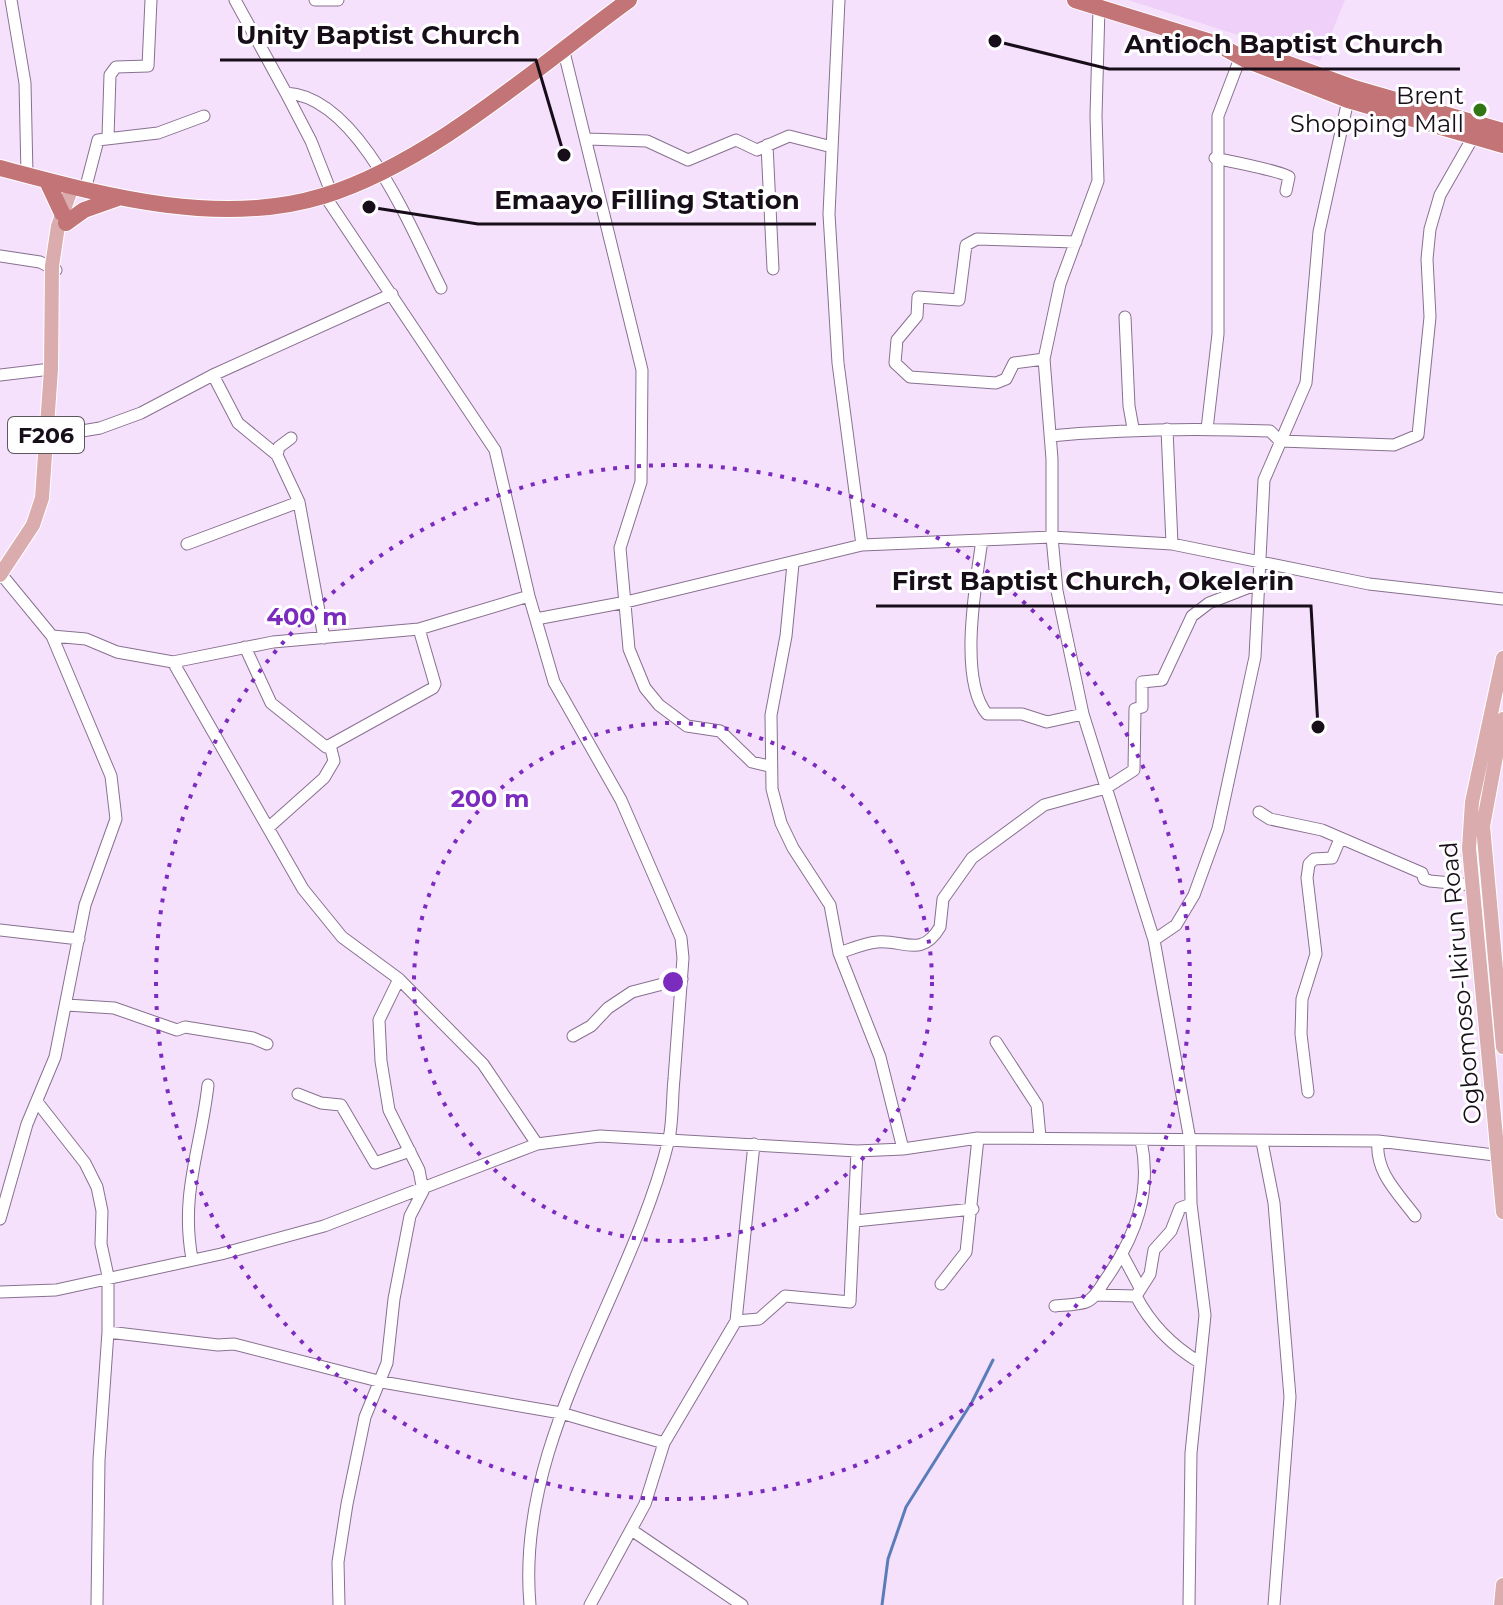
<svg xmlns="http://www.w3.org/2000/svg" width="1503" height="1605" viewBox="0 0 1503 1605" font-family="Montserrat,sans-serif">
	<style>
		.built { fill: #efd0f8 }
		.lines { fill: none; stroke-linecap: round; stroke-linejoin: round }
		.stream { stroke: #5a7db9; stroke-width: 3 }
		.minor-casing { stroke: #88718f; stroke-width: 13 }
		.major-casing { stroke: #fff; stroke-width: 16 }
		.highway-casing { stroke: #fff; stroke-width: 18 }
		.minor { stroke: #fff; stroke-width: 11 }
		.major { stroke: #daacad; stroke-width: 14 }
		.highway { stroke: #c27476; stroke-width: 16 }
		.ring { fill: none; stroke: #7b2cbf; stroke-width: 4; stroke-dasharray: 4 8 }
		.poi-dot { fill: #317514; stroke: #fff; stroke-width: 3 }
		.labels { text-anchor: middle; stroke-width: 6; stroke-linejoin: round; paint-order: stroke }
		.shield { fill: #fff; stroke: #5d565e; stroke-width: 2 }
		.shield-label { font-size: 22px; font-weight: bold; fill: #170e19 }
		.poi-label { font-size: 24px; fill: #170e19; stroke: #fff; text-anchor: end }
		.street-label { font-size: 24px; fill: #170e19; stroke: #fff }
		.centre { fill: #7b2cbf; stroke: #fff; stroke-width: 4 }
		.ring-label { font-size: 24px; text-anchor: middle; font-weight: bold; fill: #7b2cbf; stroke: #fff; stroke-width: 6; stroke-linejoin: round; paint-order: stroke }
		.leader { fill: none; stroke: #170e19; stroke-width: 3 }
		.callout-dot { fill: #170e19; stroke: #fff; stroke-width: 3 }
		.callout-label { font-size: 26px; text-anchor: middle; font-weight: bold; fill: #170e19; stroke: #fff; stroke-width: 6; stroke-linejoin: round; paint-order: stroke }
	</style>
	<rect width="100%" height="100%" fill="#f6e1fd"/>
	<!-- built -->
	<path class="built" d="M1128,0H1345L1320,61Z"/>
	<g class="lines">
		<!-- stream -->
		<path class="stream" d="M882,1605L888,1559L906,1507L972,1402L993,1360"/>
		<defs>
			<path id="minor" d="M11,0L25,83L27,175
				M235,0L286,93C359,96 412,231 441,288
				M315,0H338
				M839,0L829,214L838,363L862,545
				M1099,7L1096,116L1098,181L1060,284L1044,359L1052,459V537L1172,544L1369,584L1503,599
				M563,48L642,370L641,482L620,548L629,649L645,688L659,705L687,726L720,731L752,762L769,766
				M286,93L311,141L331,192
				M108,137L110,75L116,67L148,66L151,0
				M588,139L647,141L688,160L736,140L757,150L789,136L832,147
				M767,145L773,269
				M1215,158C1229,161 1282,171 1289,177L1286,191
				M85,190L98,140L158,133L204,116
				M325,196L495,450L529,596L554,682L621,800L681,938L683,958C680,998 677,1039 674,1079C672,1098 673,1120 669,1139C631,1296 515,1437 530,1605
				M0,256L40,262L56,270
				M1125,317L1129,406L1133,428
				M1044,359L1014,363L1006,379L996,383L910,377L895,363L897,340L917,316L918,297L959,300L966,245L977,239L1076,242
				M0,375L51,369
				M213,375L238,423L277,455
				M1167,429L1172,544
				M1207,429L1218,334V116L1244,48
				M1050,436C1124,429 1196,428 1270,431L1280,441L1394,445L1418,435L1430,317L1427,259L1430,229L1440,195L1472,139
				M46,437L100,428L141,413L213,375L392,294
				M291,438L279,447L277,455L299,502L324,638
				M982,540C976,582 958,680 987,714H1022L1047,722L1083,714
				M187,544L299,502
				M793,564L786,636L771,715L772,789L781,823L793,848L830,905L839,953L880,1057L903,1149
				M536,619L626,602L862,545L1052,537L1057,591L1083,714L1154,940L1190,1140L1191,1204L1205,1315L1191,1453L1189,1605
				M52,636L86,639L117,652L173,662L273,642L419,629L529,596
				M245,647L271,703L326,747L330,745
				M173,662L303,889L342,937L399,979L483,1064L537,1144
				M330,745L433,688L435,684L419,629
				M1259,812L1270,819L1322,830L1422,873L1424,879L1430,881L1472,885
				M268,828L324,778L334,761L330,745
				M0,930L79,939
				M1154,940L1176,925L1194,895L1218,829L1255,657L1264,480L1306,383L1319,232L1348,100
				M839,953C851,949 865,943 877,942C903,939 921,959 940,927L943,899L972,858L1044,805L1106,788L1134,770L1135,709L1142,707V682L1162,680L1192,616L1209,603L1260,583
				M67,1005L114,1008L177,1030L185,1027L253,1038L267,1044
				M573,1036L591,1026L608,1008L632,992L682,979
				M996,1042L1037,1105L1040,1137
				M1308,1092L1301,1034L1302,999L1316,954L1307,878L1309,864L1314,859L1332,858L1340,839
				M298,1094L321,1103L341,1105L375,1163L410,1151
				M38,1103L85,1163L97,1187L102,1211L101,1244L108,1276V1332L99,1460L97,1605
				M1378,1141C1375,1172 1397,1192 1415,1216
				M1262,1142L1274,1203L1290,1397L1274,1605
				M0,1219L27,1124L55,1057L85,905L116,819L111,776L52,636L1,574
				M855,1221L973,1209
				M1123,1256L1139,1286
				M192,1259C180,1193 201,1149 208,1085
				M941,1284L966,1252L978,1138
				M0,1292L56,1290L221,1254L324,1226L537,1144L600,1136L857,1151L903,1149L978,1138L1378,1141L1503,1156
				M1095,1295L1136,1296C1151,1325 1171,1345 1199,1362
				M1136,1296L1150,1274L1154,1250L1171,1231L1180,1208L1191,1204
				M1055,1306C1064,1305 1077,1305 1086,1302C1096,1298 1100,1287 1106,1279C1136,1236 1152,1192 1141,1140
				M736,1321L759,1319L785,1296L850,1302L857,1151
				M108,1332L218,1345L234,1344L382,1382L561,1413L664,1443
				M633,1531L742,1605
				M339,1605L338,1562L347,1504L365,1417L387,1363L394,1299L410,1216L423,1191L419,1170L389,1110L381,1061L379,1020L399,979
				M590,1605L645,1504L664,1443L736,1321L754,1144"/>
			<path id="major" d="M0,575L33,525L42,498L51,369L52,266L58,226L72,187
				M1503,658L1472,802L1469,848L1503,1212
				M1503,719L1483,826L1503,1047
				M1501,1605L1503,1585"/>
			<path id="highway" d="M1075,0L1217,44L1246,60L1348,100L1503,145
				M1253,51L1354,88L1503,131
				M0,168C102,195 218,228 323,196C431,163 538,66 629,0
				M47,181L62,213
				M66,223L84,210L118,198"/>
		</defs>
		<!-- minor casing -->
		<use href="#minor" class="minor-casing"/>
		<!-- major casing -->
		<use href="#major" class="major-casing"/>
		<!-- highway casing -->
		<use href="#highway" class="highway-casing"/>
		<!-- minor -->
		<use href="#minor" class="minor"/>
		<!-- major -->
		<use href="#major" class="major"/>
		<!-- highway -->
		<use href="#highway" class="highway"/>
	</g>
	<!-- distance rings -->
	<g class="ring">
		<circle cx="673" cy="982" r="259"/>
		<circle cx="673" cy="982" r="517"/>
	</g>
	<!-- markers -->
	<circle class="poi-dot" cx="1480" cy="110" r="8"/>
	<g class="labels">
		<!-- shield labels -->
		<rect class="shield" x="8" y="417" width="76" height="36" rx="6"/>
		<g class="shield-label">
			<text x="46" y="443">F206</text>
		</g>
		<!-- poi labels -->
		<g class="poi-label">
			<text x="1464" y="104">Brent<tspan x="1464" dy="28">Shopping Mall</tspan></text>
		</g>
		<!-- street labels -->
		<g class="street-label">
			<text transform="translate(1461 983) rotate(-95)" y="8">Ogbomoso-Ikirun Road</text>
		</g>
	</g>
	<circle cx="673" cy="982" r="12" class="centre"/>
	<g class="ring-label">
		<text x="307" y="625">400 m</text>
		<text x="490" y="807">200 m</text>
	</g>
	<!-- callouts -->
	<path class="leader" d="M564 155L536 60H220M995 41L1109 69H1460M369 207L478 224H816M1318 727L1311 606H876"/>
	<g class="callout-dot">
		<circle cx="564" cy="155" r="8"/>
		<circle cx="995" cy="41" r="8"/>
		<circle cx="369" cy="207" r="8"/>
		<circle cx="1318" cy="727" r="8"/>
	</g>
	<g class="callout-label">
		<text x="378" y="44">Unity Baptist Church</text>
		<text x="1284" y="53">Antioch Baptist Church</text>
		<text x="647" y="209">Emaayo Filling Station</text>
		<text x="1093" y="590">First Baptist Church, Okelerin</text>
	</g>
</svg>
